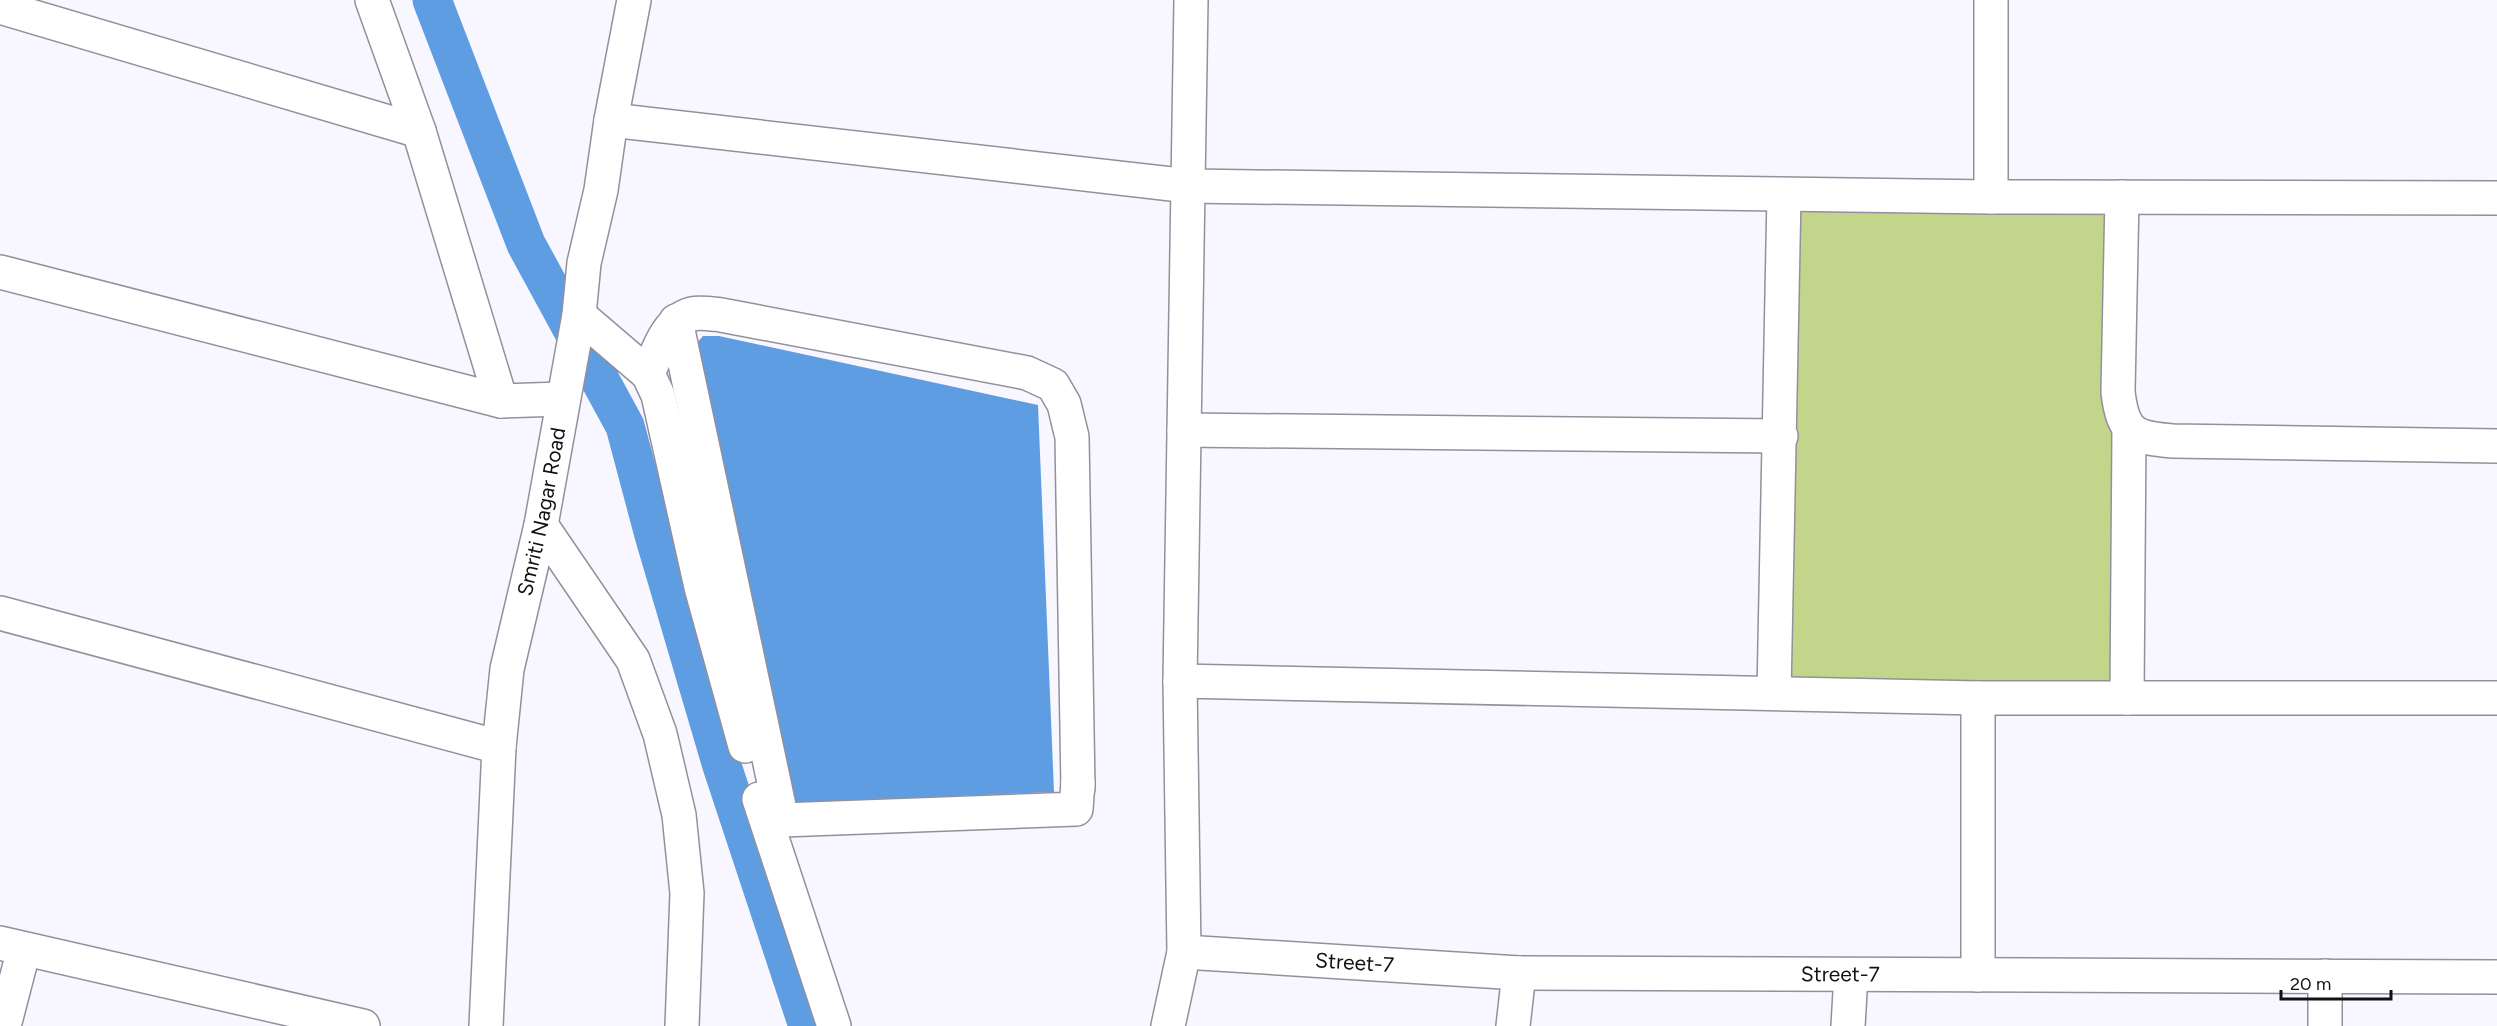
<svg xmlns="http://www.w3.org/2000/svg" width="2497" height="1026" viewBox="0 0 2497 1026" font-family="Figtree,sans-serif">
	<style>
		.green { fill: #c2d58a }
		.water { fill: #5f9de2 }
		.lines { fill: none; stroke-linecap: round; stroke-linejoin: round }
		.canal { stroke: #5f9de2; stroke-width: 39 }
		.street-casing { stroke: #92909c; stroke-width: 36 }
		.secondary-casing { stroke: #92909c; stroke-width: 36 }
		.street { stroke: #fff; stroke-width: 33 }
		.secondary { stroke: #fff; stroke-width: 33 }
		.labels { text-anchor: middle; stroke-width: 6; stroke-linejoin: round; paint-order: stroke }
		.street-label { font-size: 21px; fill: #121216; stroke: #fff }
	</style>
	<rect width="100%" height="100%" fill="#f8f7ff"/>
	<!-- green -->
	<path class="green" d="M1784,195L2122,197L2127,698L1774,693Z"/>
	<!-- water -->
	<path class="water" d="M703,336H719L1038,405L1054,792L792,803L696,344Z"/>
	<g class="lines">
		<!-- canal -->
		<path class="canal" d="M432,0L526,244L625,426L654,535L722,766L808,1026"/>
		<defs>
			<g id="street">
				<path d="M372,0L419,131L501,401"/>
				<path d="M0,7L419,131"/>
				<path d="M611,120L1189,186L1991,197L2497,198"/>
				<path d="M1991,197V0"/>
				<path d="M2122,197L2118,392C2123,434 2134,438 2173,441L2497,446"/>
				<path d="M0,272L501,401L562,399"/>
				<path d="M579,315L648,374L658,395L701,587L745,746"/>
				<path d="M676,321L782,820L1076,809L1078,782"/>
				<path d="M648,374C658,351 666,321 692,314C700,312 712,314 721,315L1027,373L1053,385L1064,404L1072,437L1078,788"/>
				<path d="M1184,430L1781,436"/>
				<path d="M541,525L633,660L660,734L679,815L687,893L682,1026"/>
				<path d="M0,613L499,747"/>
				<path d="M1180,681L1978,698H2497"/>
				<path d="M1774,693L1784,195"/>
				<path d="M2127,698L2129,431"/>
				<path d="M759,799L834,1026"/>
				<path d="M0,943L363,1026"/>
				<path id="s1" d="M1184,952L1519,973L2497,977"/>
				<path d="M1978,975V698"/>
				<path d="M4,1026L24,949"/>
				<path d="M1168,1026L1184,952L1180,681L1191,0"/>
				<path d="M1513,1026L1519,973"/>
				<path d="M1848,1026L1851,975"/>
				<path d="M2325,1026V976"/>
			</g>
			<g id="secondary">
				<path id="s2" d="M486,1026L499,747L507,669L541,525L579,315L584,263L601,190L611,120L634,0"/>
			</g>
		</defs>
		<!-- street casing -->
		<use href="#street" class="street-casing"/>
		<!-- secondary casing -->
		<use href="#secondary" class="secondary-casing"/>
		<!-- street -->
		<use href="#street" class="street"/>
		<!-- secondary -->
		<use href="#secondary" class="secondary"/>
	</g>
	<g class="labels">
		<!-- street labels -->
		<g class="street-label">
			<text dy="7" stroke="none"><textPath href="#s2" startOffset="519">Smriti Nagar Road</textPath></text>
			<text dy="7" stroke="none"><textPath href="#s1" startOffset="171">Street-7</textPath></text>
			<text dy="7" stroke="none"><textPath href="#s1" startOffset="657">Street-7</textPath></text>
		</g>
	</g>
	<!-- scale -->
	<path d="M2281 990v9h110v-9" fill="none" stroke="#121216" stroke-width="3"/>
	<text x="2290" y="990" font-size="18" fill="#121216" stroke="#ffffff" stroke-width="4.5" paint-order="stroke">20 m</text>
</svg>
